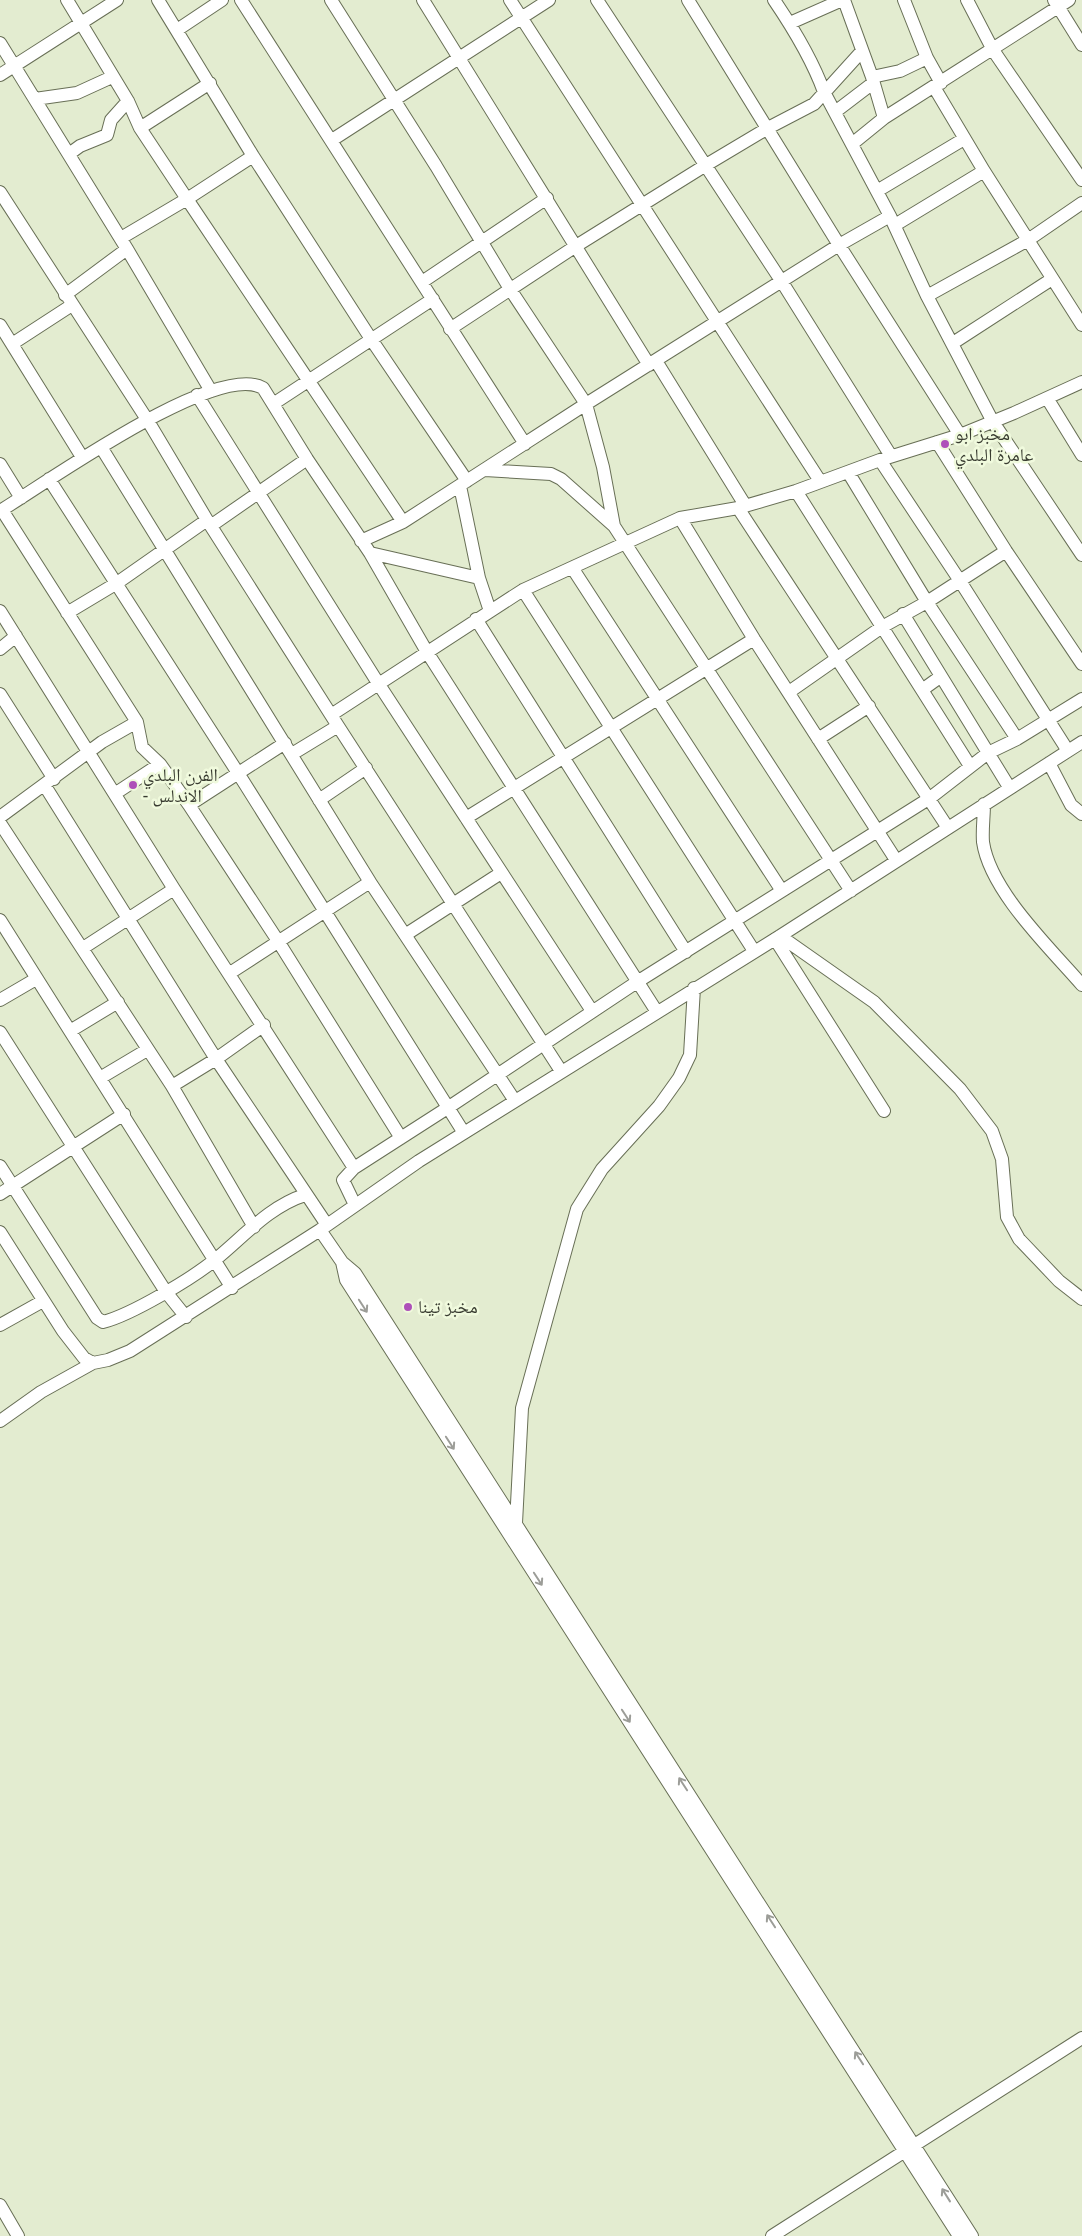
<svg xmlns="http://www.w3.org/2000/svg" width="1082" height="2236" viewBox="0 0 1082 2236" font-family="Roboto,'Noto Naskh Arabic',sans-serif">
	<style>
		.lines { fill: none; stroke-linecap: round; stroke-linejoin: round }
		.minor-casing { stroke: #686f56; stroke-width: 14 }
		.minor { stroke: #fff; stroke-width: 12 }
		.oneway { stroke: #9c9d98 }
		.poi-dot { fill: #ae50b9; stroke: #f0fadd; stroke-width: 2 }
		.labels { text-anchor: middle; stroke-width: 5; stroke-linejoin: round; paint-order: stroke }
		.poi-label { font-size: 18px; fill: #383b30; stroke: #f0fadd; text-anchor: start }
	</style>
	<rect width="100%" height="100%" fill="#e3ecd0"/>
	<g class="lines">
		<defs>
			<path id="minor" d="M67,0L128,101L140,128L187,199L121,238
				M158,0L253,156L371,339L467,481
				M241,0L525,444
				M331,0L436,166L510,289L586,404L603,467L614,526L851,891
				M423,0L649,365
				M510,0L820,481
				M597,0L782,282L891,456
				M688,0L839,245L960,435
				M774,0C793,28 812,59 824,92L890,216L927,296L993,422L1082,555
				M844,0L872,77L884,118
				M904,0L927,58L941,83
				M967,0L993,50L1082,180
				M1054,0L1082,45
				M790,23L842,0
				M177,30L222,0
				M0,43L127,249L211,391
				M0,75L117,0
				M872,77L900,71L927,58
				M934,87L984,171L1082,325
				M35,99L77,93L112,77
				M835,112L873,83
				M140,128L210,83
				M332,140L549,0
				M852,144L884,118L1069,0
				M69,154L80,146L107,135L111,120L128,101
				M253,156L187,199L403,522
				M877,191L964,139
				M0,192L148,421L207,520L338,726L561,1071
				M895,225L984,171
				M422,282L547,198
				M65,295L127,249
				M927,296L1028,240L1082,203
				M0,325L82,457
				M450,329L576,246L706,165L768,128L814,104L862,51
				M953,343L1052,279
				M12,344L72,305
				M656,361L745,505
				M197,395L378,683L592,1011
				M1047,398L1082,455
				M273,404L433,299
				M937,442L1006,551L1082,664
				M101,447L370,882L515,1101
				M880,460L960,581L1068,751
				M0,464L21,498
				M485,470L551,474L561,479L614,526
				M848,472L927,602L1017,739L1082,699
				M49,479L238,773L464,1133
				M460,486L479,578L490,611
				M796,491L922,690
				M738,508L948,828
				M2,510L137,722L142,747L160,764L189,805L278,941L401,1138
				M0,511C45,484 216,361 263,388L307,459L370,553L427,652L657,1012
				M680,518L754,639L896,860
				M212,525L307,459
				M361,541L403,522L586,404L839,245L890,216
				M370,553L479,578
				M573,569L782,891
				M523,590L754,951
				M0,611L174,889L354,1168
				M67,613L117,583L207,520
				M903,614L1009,787
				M476,619L686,952
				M0,649L16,636
				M940,677L922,690L970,766
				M789,692L882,627L927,602L1006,551
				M0,694L54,779
				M331,715L523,590L680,518L738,508L796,491L880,460L960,435L1014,413L1082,382
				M818,739L869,706
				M292,754L338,726
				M1049,763L1071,805L1082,814
				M45,786L216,1059L327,1225
				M116,793L160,764
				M319,800L366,768
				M984,804C984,816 982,830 983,842C990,891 1050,948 1082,985
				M189,805L285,743
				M0,817L102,742L137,722
				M466,818L754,639
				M0,823L172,1086L254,1227
				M0,920L232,1288
				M405,935L501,873
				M780,936L874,1002L960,1089L992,1131L1002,1159L1007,1217L1019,1239L1059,1281L1082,1299
				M775,939L884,1111
				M83,948L174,889
				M230,973L370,882
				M0,1000L36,979
				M70,1031L118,1002
				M0,1032L166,1292L186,1317
				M100,1078L147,1050
				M172,1086L216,1059L264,1025
				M0,1166L97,1318L103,1322C131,1315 193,1278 216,1259C244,1236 270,1206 305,1195
				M0,1194L124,1114
				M355,1205L343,1180L354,1168L449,1107L637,982L930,798L988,753L1017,739
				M320,1230L419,1161L780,936L1082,742
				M0,1232L63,1331L84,1358L93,1363L108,1360L130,1351L320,1230L342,1262L355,1273L972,2236
				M342,1262L346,1280L959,2236
				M0,1325L43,1301
				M0,1421L41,1392L93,1363
				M516,1523L522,1408L577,1209L602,1169L659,1106L679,1078L690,1055L694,988
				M0,2205L18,2236
				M772,2236L1082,2038"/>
		</defs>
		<!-- minor casing -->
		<use href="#minor" class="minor-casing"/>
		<!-- minor -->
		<use href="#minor" class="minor"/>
	</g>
	<!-- one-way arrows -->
	<defs><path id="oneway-shaft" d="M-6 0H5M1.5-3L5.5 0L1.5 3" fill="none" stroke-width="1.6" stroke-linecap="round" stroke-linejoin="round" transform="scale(1.25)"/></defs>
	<g class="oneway">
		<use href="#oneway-shaft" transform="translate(363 1306) rotate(57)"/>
		<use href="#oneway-shaft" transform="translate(450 1443) rotate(57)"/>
		<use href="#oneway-shaft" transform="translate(538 1579) rotate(57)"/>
		<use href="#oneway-shaft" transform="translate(626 1716) rotate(57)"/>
		<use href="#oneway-shaft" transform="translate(683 1784) rotate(-123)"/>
		<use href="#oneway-shaft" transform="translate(771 1921) rotate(-123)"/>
		<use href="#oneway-shaft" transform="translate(859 2058) rotate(-123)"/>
		<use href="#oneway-shaft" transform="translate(946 2195) rotate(-122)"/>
	</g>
	<!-- markers -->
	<g class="poi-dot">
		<circle cx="945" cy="444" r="5"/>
		<circle cx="133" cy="785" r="5"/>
		<circle cx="408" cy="1307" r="5"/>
	</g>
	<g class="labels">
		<!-- poi labels -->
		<g class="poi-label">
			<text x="955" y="440">مخبز ابو<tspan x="955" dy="21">عامرة البلدي</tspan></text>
			<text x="143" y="781">الفرن البلدي<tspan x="143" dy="21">- الاندلس</tspan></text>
			<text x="418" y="1313">مخبز تينا</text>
		</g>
	</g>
</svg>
